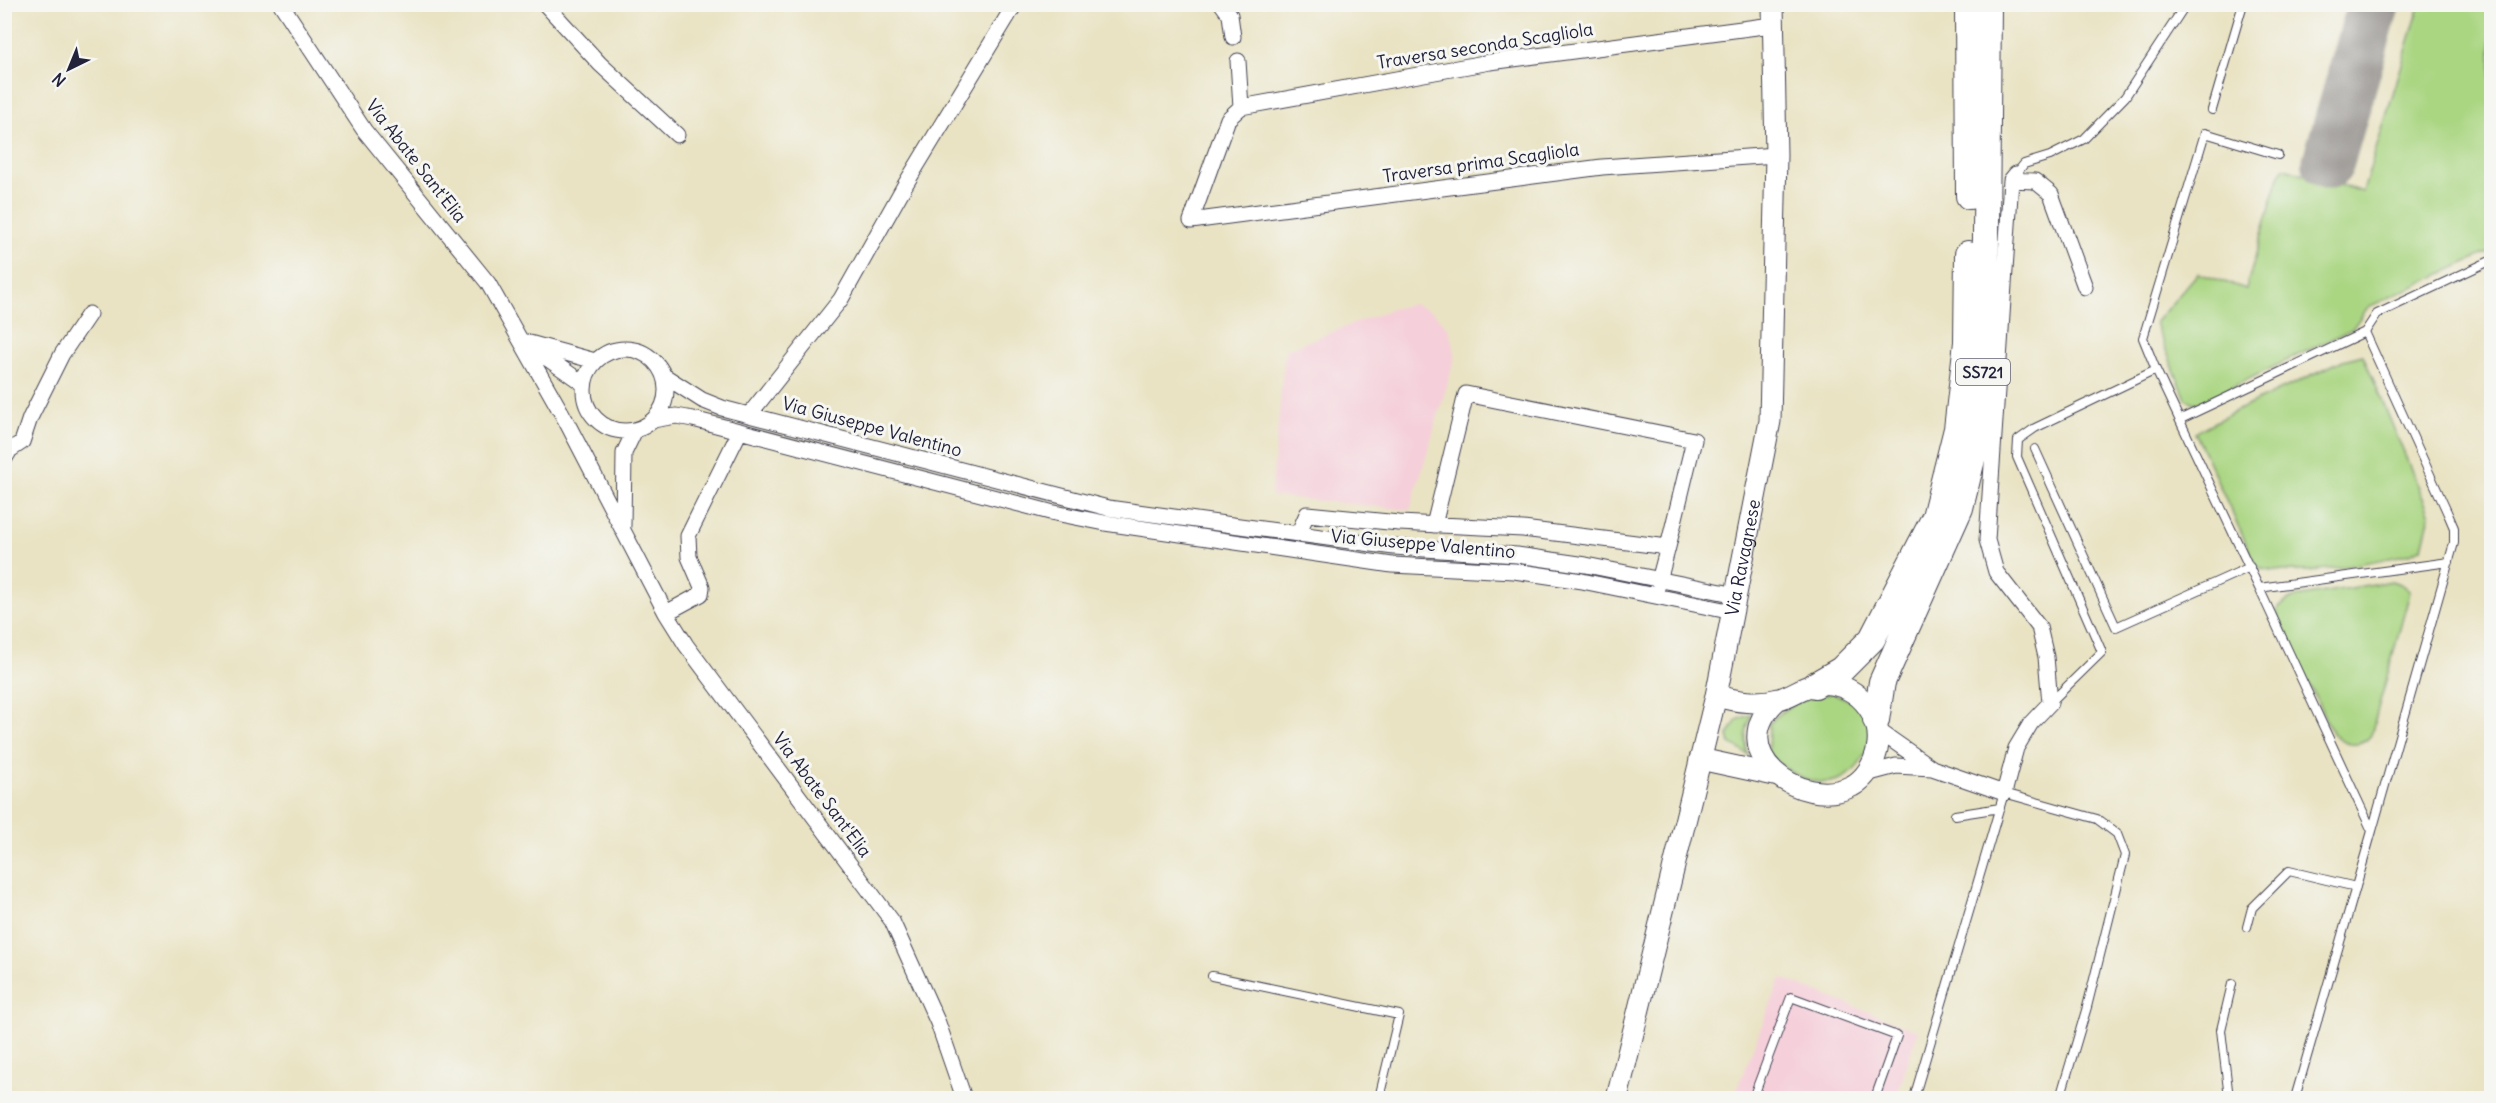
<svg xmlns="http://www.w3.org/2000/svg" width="2496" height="1103" viewBox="0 0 2496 1103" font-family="Delius,sans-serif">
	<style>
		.built { fill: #f5cfda }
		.green { fill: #aad682; stroke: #667c5e; stroke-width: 1.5 }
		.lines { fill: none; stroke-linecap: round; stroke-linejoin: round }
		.taxiway { stroke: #86827f; stroke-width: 52 }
		.service-casing { stroke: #403f4f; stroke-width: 10 }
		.minor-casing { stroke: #403f4f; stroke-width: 17 }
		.secondary-casing { stroke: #403f4f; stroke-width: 23 }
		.trunk-casing { stroke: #403f4f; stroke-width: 28 }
		.service { stroke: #fff; stroke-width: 8 }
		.minor { stroke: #fff; stroke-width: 15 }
		.secondary { stroke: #fff; stroke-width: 21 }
		.trunk { stroke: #fff; stroke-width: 26 }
		.labels { text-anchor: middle; stroke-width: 6; stroke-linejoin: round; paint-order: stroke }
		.shield { fill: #f6f6f2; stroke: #626272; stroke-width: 1.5 }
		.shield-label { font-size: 16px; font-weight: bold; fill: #22223b }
		.street-label { font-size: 18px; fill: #22223b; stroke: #f6f6f2 }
	</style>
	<rect width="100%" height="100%" fill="#f6f6f2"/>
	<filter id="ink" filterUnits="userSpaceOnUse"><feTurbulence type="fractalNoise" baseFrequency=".0167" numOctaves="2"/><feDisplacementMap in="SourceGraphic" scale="12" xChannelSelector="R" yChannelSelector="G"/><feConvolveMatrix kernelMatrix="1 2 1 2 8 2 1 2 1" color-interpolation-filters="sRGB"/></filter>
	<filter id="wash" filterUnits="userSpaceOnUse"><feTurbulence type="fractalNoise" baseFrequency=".008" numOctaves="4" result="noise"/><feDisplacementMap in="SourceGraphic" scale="24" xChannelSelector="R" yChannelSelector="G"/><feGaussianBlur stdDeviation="1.35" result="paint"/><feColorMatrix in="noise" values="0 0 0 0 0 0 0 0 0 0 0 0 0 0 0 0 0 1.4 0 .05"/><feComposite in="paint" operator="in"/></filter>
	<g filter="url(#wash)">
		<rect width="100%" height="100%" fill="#e9e3c3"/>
		<!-- built -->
		<path class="built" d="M1414,304L1433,312L1447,326L1453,342L1455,358L1410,510L1271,496L1285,350L1392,309Z
			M1781,978L1918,1031L1896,1098H1733Z"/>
		<!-- green -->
		<path class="green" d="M2420,5H2491V251L2368,307L2352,329L2201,402L2194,403L2186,399L2155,323L2198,273L2246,289L2279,176L2284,168L2363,192Z
			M2363,355L2430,515L2422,548L2409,554C2360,563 2306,579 2257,567L2195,432L2234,412L2343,360Z
			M2392,581L2402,585L2410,592L2371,735C2360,750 2342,745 2332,733L2276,611L2287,601L2296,597Z
			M1832,693C1840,697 1855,701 1861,708C1885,738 1857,786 1820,782C1798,780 1783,767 1768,753L1769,724C1785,706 1807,695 1832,693Z
			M1752,714C1746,728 1744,739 1748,755L1730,743L1728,735L1737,720Z"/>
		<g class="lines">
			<!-- taxiway -->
			<path class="taxiway" d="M2328,163L2374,4"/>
		</g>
	</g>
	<g filter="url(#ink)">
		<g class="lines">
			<defs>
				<path id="service" d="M2212,110L2243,4
					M2016,174L2024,164L2050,156L2084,139L2125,97L2186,4
					M2156,370L2259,588L2449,562
					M2181,419L2365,332
					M2035,449L2116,627L2250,567
					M2259,588L2372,831L2454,543V528L2448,514L2365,332L2377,314L2492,260
					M2051,702L2102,652L2017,457L2018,440L2035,428L2156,370L2143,338L2205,133L2278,155
					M1955,815L2000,808
					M2247,927L2252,908L2289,871L2356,887
					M1212,976L1399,1015L1379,1098
					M1753,1098L1791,997L1897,1036L1875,1098
					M1914,1098L2004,793L2097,819L2117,834L2125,855L2087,1007L2060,1098
					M2229,1098L2221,1030L2232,984
					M2295,1098L2372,831"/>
				<path id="minor" d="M281,4L364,130L488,283L565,419L666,613L686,645L892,921L938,1023L964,1098
					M545,4L600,64L677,135
					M1222,4L1230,15L1233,37
					M1238,61L1241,107
					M1241,107L1228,119L1191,221L1602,167L1776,155
					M1241,107L1490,62L1772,25
					M2011,180L2035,181L2051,194L2085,287
					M522,341L595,361
					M531,347L584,384
					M584 390a41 41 0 1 1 82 0a41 41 0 1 1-82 0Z
					M663,375L702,400L722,408L1108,508L1394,547L1517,555L1586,565L1737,595
					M749,415L841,299L905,185L1015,4
					M653,420L676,416L693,419L1050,512L1105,523L1392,565L1514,571L1582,581L1733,612
					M4,460L10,450L22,442L30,418L62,354L89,314
					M1434,525L1466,394L1694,440L1668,547
					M623,526L624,453L635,430
					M1298,534L1307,514L1399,523L1523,529L1668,547L1657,588
					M666,613L701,594L702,587L689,557L688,536L740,431
					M1879,731L1932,768
					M1866,774L1896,766L1932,768L2004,793L2016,748L2031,723L2050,703L2046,657L2039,627L1996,572L1987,540L2011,180L2016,174"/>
				<g id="secondary">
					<path d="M1716,696C1736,701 1757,705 1779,699C1792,696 1803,686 1817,684C1854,679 1885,714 1877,750C1874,764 1865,779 1852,786C1800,812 1720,750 1778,699"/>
					<path d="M1700,759L1779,776"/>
					<path id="s1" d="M1617,1098L1716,696L1770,421L1776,155L1773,4"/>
				</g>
				<path id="trunk" d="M1968,4L1969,196
					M1815,685L1841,670L1872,639L1935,517L1957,429L1967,342L1968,254
					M1876,720L1882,682L1960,508L1974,451L1985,351L1988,4"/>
			</defs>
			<!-- service casing -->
			<use href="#service" class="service-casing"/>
			<!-- minor casing -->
			<use href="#minor" class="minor-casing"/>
			<!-- secondary casing -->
			<use href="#secondary" class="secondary-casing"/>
			<!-- trunk casing -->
			<use href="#trunk" class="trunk-casing"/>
			<!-- service -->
			<use href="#service" class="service"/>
			<!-- minor -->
			<use href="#minor" class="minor"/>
			<!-- secondary -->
			<use href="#secondary" class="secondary"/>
			<!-- trunk -->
			<use href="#trunk" class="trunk"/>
		</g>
	</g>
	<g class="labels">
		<!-- shield labels -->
		<rect class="shield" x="1956" y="359" width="54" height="26" rx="4.5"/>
		<g class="shield-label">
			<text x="1983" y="378">SS721</text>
		</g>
		<!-- street labels -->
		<g class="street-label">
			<text transform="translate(1485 46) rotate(-9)" y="6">Traversa seconda Scagliola</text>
			<text transform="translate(416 161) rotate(52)" y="6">Via Abate Sant'Elia</text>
			<text transform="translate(1481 163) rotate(-8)" y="6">Traversa prima Scagliola</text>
			<text transform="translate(872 427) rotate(15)" y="6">Via Giuseppe Valentino</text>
			<text transform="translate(1423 544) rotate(5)" y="6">Via Giuseppe Valentino</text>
			<text dy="6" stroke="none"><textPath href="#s1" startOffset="555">Via Ravagnese</textPath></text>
			<text transform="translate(822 795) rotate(53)" y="6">Via Abate Sant'Elia</text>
		</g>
	</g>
	<!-- margin -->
	<rect width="2496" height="1103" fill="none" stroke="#f6f6f2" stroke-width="24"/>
	<!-- north arrow -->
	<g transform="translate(69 69) rotate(223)" stroke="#f6f6f2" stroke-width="4.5" paint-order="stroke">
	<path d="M0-4.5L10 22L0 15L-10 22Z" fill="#22223b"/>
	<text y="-9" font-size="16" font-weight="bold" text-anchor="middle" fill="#22223b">N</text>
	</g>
</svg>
